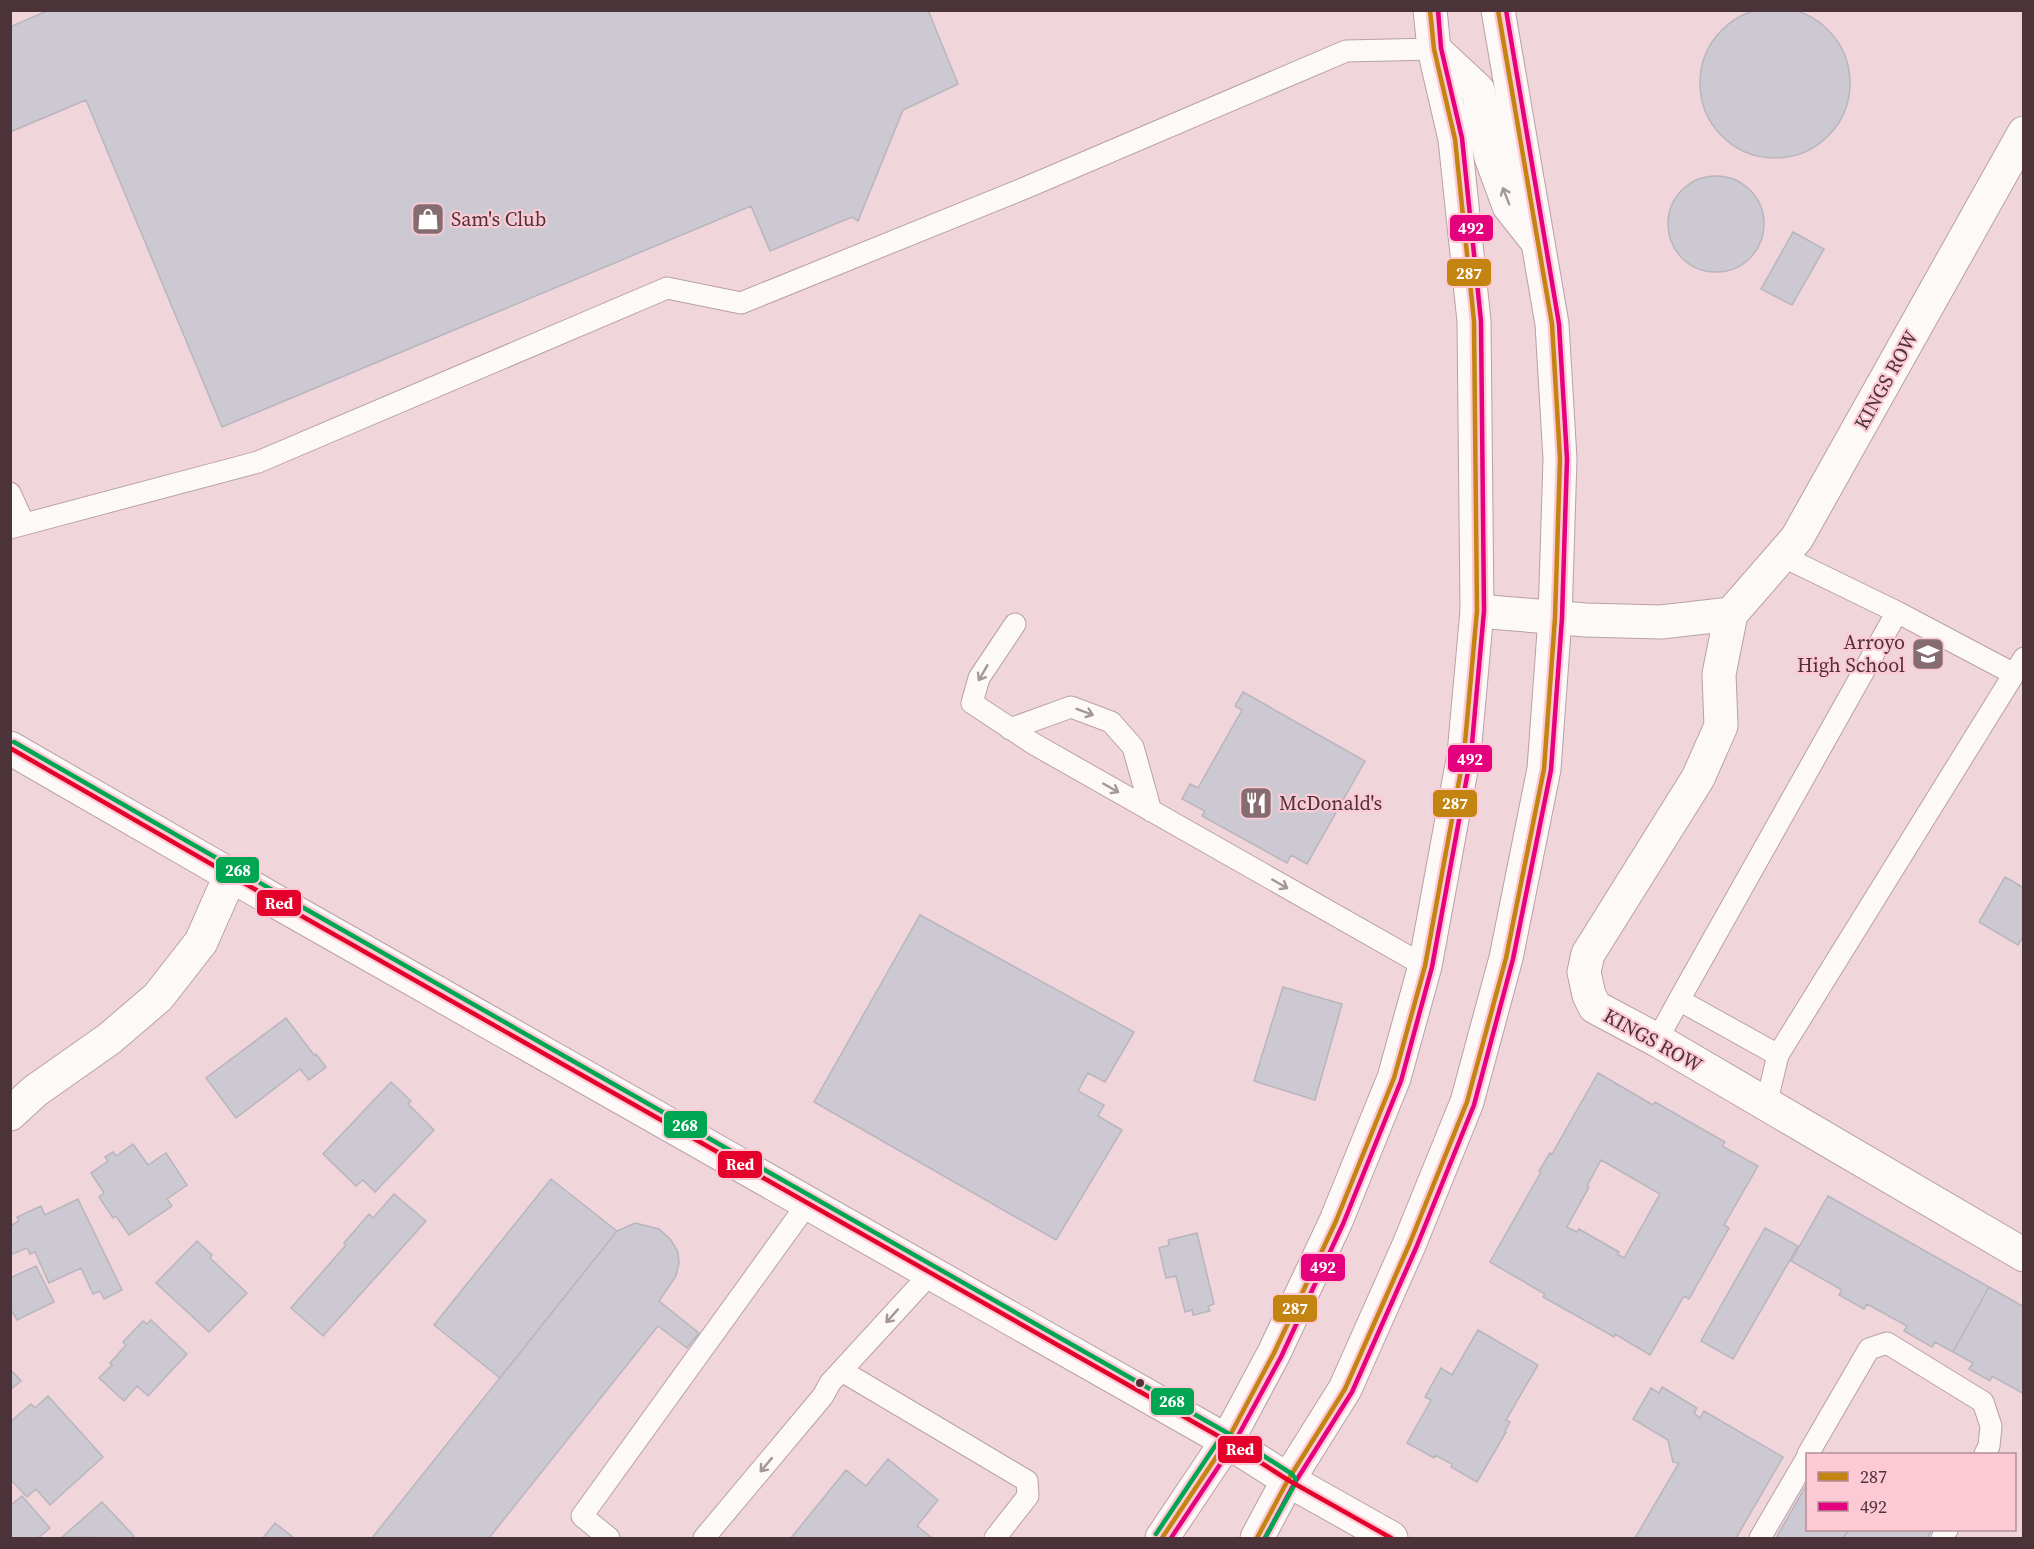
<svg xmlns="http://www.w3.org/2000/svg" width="2034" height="1549" viewBox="0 0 2034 1549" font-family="'Source Serif 4',serif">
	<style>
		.building { fill: #ccc9d2; stroke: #b8b5be; stroke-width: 1.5; fill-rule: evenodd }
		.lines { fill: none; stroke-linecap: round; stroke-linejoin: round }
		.service-casing { stroke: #b8a1a6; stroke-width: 23 }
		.minor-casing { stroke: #b8a1a6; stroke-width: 35 }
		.secondary-casing { stroke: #b8a1a6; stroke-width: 35 }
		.primary-casing { stroke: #b8a1a6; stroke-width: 35 }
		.service { stroke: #fdf9f9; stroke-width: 21 }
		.minor { stroke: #fdf9f9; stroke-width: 33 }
		.secondary { stroke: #fdf9f9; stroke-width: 33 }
		.primary { stroke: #fdf9f9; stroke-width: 33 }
		.bus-1-casing { stroke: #fcc9d4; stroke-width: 9 }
		.bus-2-casing { stroke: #fcc9d4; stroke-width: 9 }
		.bus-3-casing { stroke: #fcc9d4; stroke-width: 9 }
		.bus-4-casing { stroke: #fcc9d4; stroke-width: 9 }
		.bus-1 { stroke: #c48411; stroke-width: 4.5 }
		.bus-2 { stroke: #e5007d; stroke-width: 4.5 }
		.bus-3 { stroke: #00a651; stroke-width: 4.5 }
		.bus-4 { stroke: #e4002b; stroke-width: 4.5 }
		.oneway { stroke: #a49699 }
		.bus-dot { fill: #4c3339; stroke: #fcc9d4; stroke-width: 2 }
		.labels { text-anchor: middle; stroke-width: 4.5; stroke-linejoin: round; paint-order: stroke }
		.poi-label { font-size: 20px; fill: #4c3339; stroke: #fcc9d4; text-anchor: start }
		.street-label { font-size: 20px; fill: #4c3339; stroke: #fcc9d4 }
		.line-badge { stroke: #fcc9d4; stroke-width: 2 }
		.badge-label { font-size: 16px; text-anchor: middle; font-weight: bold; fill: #fff }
	</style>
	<rect width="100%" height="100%" fill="#f0d5da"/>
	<!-- building -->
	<path class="building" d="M1700 83a75 75 0 1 1 150 0a75 75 0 1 1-150 0Z
		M49,10H928L958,84L903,110L858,221L852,217L770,251L751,206L222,427L86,100L10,132V27Z
		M1668 224a48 48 0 1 1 96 0a48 48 0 1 1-96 0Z
		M1793,232L1824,249L1792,305L1761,289Z
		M1243,692L1365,761L1307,864L1291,855L1287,863L1202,816L1205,811L1182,799L1190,784L1198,788L1242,710L1235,706Z
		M2005,877L2024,888V935L2018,945L1979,922Z
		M920,915L1134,1032L1105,1082L1088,1073L1078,1091L1104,1105L1098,1116L1122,1130L1056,1240L814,1102Z
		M1283,987L1342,1004L1315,1100L1254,1081Z
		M286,1018L314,1055L316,1054L326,1067L309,1080L300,1069L236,1118L206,1078Z
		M1598,1073L1653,1105L1655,1102L1725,1142L1722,1146L1758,1166L1724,1225L1729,1228L1689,1299L1684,1296L1650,1355L1615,1334L1614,1337L1543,1297L1545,1294L1490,1262L1541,1172L1539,1171L1550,1153L1552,1154ZM1601,1160L1660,1194L1624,1258L1617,1254L1619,1252L1579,1229L1577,1232L1567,1227L1589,1187L1587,1186Z
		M391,1082L411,1101L408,1104L434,1130L375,1192L363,1180L356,1186L323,1154Z
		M133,1144L148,1165L166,1153L187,1185L167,1199L172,1206L129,1235L116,1216L113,1218L99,1197L104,1193L91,1173L108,1161L105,1157L113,1152L116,1156Z
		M551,1179L617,1231L500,1378L434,1325Z
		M394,1194L426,1221L323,1336L291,1308L346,1245L344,1243L369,1214L373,1218Z
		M1828,1196L1989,1287L1953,1352L1935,1342L1932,1347L1904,1331L1907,1326L1867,1304L1864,1309L1839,1295L1842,1290L1791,1261Z
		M78,1199L122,1290L104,1299L100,1291L93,1294L81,1268L49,1283L35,1252L30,1254L27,1248L10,1255V1226L19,1221L17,1217L41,1206L45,1215Z
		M635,1223L659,1229L671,1240L678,1252L679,1263L676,1276L659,1301L699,1333L687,1348L658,1326L489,1538H372L617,1231Z
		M1765,1228L1798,1246L1733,1359L1701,1341Z
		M1197,1233L1214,1304L1208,1306L1210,1311L1193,1315L1192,1310L1185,1312L1176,1276L1166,1278L1159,1248L1169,1245L1168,1240Z
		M197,1241L212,1255L210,1258L247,1293L209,1332L156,1283Z
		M36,1266L54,1302L17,1320L10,1308V1278Z
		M1989,1287L2024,1307V1394L1992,1376L1990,1381L1969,1369L1973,1363L1953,1352Z
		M151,1320L187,1354L148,1396L137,1386L124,1401L99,1378L112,1365L110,1363L126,1345L123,1342L143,1321L147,1324Z
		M1478,1330L1538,1365L1506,1420L1510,1422L1505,1431L1506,1432L1477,1482L1451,1467L1452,1464L1435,1455L1434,1458L1407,1443L1431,1400L1425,1397L1441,1368L1452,1375Z
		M10,1369L21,1381L10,1390Z
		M1662,1387L1697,1408L1694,1413L1700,1418L1704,1411L1783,1457L1736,1538H1635L1679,1463L1673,1462L1668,1440L1633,1419L1651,1388L1659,1393Z
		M48,1396L103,1457L50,1505L36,1489L27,1497L10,1479V1422L31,1404L35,1408Z
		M888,1459L938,1500L917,1526L932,1538H791L846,1470L866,1486Z
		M1808,1482V1530H1849L1843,1538H1776Z
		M22,1496L50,1528L38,1538H10V1506Z
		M102,1502L134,1536L131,1538L62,1537Z
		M275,1523L294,1538H263Z
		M1849,1530H1932L1927,1538H1843Z"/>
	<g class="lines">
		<defs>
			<path id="service" d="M10,493L24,524
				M10,528L258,462L667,288L741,303L1025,188L1346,51L1434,49
				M1782,556L1897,612L2014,674L2024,658
				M1897,612L1679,1000L1778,1055L2014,674
				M1015,624L979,678L972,703L1034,744L1425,966
				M1010,729L1071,707L1111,722L1133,747L1151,811
				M1657,1040L1679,1000
				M1766,1105L1778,1055
				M842,1371L1027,1481L1028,1496L995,1538
				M1808,1454L1869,1349L1887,1343L1983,1402L1991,1426L1989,1446L1985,1454
				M609,1538L582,1516L808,1203
				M704,1538L823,1396L830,1383L931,1273
				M1760,1538L1808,1456
				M1942,1538L1947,1530"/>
			<path id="minor" d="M1477,611L1586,620L1661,622L1731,614L1797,538L2024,133
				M1731,614L1719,674L1721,726L1698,778L1588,954L1584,972L1589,995L1595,1007L1657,1040L2024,1255
				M10,1114L35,1091L109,1039L158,997L201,942L231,874"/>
			<path id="secondary" d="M10,748L284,906L1227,1441L1288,1480L1391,1538"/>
			<path id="primary" d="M1434,49L1478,90L1491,157L1509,206L1536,240
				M1162,1538L1227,1441L1274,1353L1336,1221L1394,1078L1425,966L1464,754L1477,611L1474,321L1455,139L1434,49L1430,10
				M1257,1538L1288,1480L1345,1389L1409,1245L1467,1102L1506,958L1544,769L1555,618L1560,459L1552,324L1498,10"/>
		</defs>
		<!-- service casing -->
		<use href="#service" class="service-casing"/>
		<!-- minor casing -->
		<use href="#minor" class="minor-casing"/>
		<!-- secondary casing -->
		<use href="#secondary" class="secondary-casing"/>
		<!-- primary casing -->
		<use href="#primary" class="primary-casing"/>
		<!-- service -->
		<use href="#service" class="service"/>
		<!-- minor -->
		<use href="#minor" class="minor"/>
		<!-- secondary -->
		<use href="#secondary" class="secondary"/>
		<!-- primary -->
		<use href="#primary" class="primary"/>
		<defs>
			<path id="bus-1" d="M1162,1538L1227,1441L1274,1353L1336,1221L1394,1078L1425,966L1464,754L1477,611L1474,321L1455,139L1434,49L1430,10
				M1257,1538L1288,1480L1345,1389L1409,1245L1467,1102L1506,958L1544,769L1555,618L1560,459L1552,324L1498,10"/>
			<path id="bus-2" d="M1171,1538L1233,1445L1281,1357L1343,1224L1401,1081L1432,967L1471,755L1484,611L1481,321L1462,138L1441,48L1438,10
				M1265,1538L1294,1484L1352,1392L1416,1248L1474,1105L1513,959L1551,770L1562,618L1567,459L1559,324L1506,10"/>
			<path id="bus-3" d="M14,742L288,899L1231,1435L1292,1474L1295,1478V1484L1265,1538
				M1156,1534L1221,1437"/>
			<path id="bus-4" d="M10,748L284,906L1227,1441L1288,1480L1391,1538"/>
		</defs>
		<!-- bus-1 casing -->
		<use href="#bus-1" class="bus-1-casing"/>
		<!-- bus-2 casing -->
		<use href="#bus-2" class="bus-2-casing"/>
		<!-- bus-3 casing -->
		<use href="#bus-3" class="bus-3-casing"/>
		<!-- bus-4 casing -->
		<use href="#bus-4" class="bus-4-casing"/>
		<!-- bus-1 -->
		<use href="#bus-1" class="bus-1"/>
		<!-- bus-2 -->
		<use href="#bus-2" class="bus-2"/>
		<!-- bus-3 -->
		<use href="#bus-3" class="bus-3"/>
		<!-- bus-4 -->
		<use href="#bus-4" class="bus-4"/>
	</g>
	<!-- one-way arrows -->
	<defs><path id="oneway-shaft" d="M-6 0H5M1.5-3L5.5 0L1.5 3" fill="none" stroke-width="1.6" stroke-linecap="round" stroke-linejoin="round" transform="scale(1.5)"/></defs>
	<g class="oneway">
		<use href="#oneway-shaft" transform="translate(1506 196) rotate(-111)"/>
		<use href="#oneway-shaft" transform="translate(983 673) rotate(120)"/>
		<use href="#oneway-shaft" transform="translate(1085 712) rotate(20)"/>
		<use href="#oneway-shaft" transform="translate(1111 788) rotate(30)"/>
		<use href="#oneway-shaft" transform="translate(1280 884) rotate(30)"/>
		<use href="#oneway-shaft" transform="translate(892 1316) rotate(132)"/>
		<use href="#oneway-shaft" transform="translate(766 1465) rotate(130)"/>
	</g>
	<!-- icons -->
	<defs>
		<symbol id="shop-square" viewBox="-11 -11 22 22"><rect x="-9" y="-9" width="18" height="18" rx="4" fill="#856c71" stroke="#fcc9d4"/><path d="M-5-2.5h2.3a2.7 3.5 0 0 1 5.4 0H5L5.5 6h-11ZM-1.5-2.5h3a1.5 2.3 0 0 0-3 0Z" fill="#fff"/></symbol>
		<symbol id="school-square" viewBox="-11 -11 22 22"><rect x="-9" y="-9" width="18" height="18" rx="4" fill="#856c71" stroke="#fcc9d4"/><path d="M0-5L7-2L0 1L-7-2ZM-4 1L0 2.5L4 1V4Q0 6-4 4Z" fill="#fff"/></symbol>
		<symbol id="restaurant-square" viewBox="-11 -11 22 22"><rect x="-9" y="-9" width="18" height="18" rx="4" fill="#856c71" stroke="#fcc9d4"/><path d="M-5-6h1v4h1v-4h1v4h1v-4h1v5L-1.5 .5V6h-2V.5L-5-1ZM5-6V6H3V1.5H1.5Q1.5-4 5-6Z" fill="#fff"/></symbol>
	</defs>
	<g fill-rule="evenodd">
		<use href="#shop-square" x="409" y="200" width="38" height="38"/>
		<use href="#school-square" x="1909" y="635" width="38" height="38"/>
		<use href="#restaurant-square" x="1237" y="784" width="38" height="38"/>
	</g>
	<!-- markers -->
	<circle class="bus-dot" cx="1140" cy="1383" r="5"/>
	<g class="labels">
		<!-- poi labels -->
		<g class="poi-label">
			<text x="451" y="226">Sam's Club</text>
			<text x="1905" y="649" text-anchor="end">Arroyo<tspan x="1905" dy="23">High School</tspan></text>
			<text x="1279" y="810">McDonald's</text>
		</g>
		<!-- street labels -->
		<g class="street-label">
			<text transform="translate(1886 380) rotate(-61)" y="7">KINGS ROW</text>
			<text transform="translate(1653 1040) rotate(29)" y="7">KINGS ROW</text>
		</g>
	</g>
	<g class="line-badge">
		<rect x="1449" y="214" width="45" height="28" rx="6" fill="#e5007d"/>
		<rect x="1446" y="258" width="46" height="29" rx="6" fill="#c48411"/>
		<rect x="1447" y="744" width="46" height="29" rx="6" fill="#e5007d"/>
		<rect x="1432" y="789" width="46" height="29" rx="6" fill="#c48411"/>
		<rect x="215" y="856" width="45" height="28" rx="6" fill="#00a651"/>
		<rect x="256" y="889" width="46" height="28" rx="6" fill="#e4002b"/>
		<rect x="663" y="1110" width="45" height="29" rx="6" fill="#00a651"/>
		<rect x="717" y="1150" width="46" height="29" rx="6" fill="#e4002b"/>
		<rect x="1300" y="1253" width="46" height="29" rx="6" fill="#e5007d"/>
		<rect x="1272" y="1294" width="46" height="29" rx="6" fill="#c48411"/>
		<rect x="1150" y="1387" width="45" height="29" rx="6" fill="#00a651"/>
		<rect x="1217" y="1435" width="46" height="29" rx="6" fill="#e4002b"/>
	</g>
	<g class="badge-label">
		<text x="1471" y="234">492</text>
		<text x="1469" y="279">287</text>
		<text x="1470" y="765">492</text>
		<text x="1455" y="809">287</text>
		<text x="238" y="876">268</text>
		<text x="279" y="909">Red</text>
		<text x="685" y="1131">268</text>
		<text x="740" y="1170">Red</text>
		<text x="1323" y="1273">492</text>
		<text x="1295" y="1314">287</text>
		<text x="1172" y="1407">268</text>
		<text x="1240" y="1455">Red</text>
	</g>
	<!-- border -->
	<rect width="2034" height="1549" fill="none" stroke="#4c3339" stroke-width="24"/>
	<!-- legend -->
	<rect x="1806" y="1453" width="210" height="78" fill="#fcc9d4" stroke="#b68d96" stroke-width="1.5"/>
	<rect x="1818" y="1472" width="30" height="9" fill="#c48411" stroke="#b68d96" stroke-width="1.5"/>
	<text x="1860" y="1483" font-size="18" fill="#4c3339">287</text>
	<rect x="1818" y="1502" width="30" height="9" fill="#e5007d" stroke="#b68d96" stroke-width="1.5"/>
	<text x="1860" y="1513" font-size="18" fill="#4c3339">492</text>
</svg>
